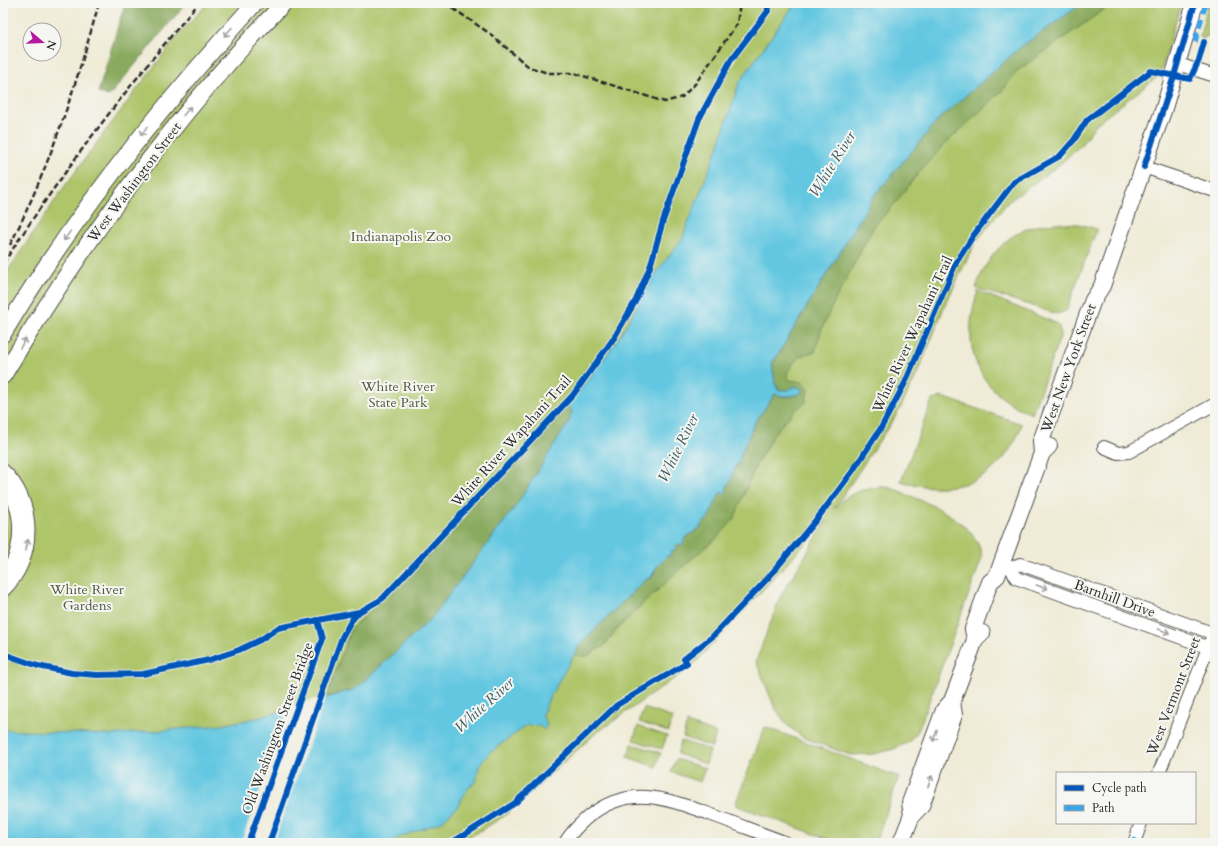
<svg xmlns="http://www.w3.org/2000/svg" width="1218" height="846" viewBox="0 0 1218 846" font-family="Cardo,serif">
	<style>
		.green { fill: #aec56a; stroke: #6c784a }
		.forest { fill: #8aaa5e; stroke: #5a6a44 }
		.water { fill: #63c7e1; stroke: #477986 }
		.pier { fill: #efebd6 }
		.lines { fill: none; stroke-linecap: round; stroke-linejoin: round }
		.minor-casing { stroke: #484845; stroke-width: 14 }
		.major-casing { stroke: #484845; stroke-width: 18 }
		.minor { stroke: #fff; stroke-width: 12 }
		.major { stroke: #fff; stroke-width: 16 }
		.rail { stroke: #2b2b2b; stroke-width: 2.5; stroke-dasharray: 6 3; stroke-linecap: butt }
		.quiet { stroke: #3ea3eb; stroke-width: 5; stroke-dasharray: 10 5; stroke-linecap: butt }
		.cycleway-casing { stroke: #f6f6f2; stroke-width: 8 }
		.cycleway { stroke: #0057b8; stroke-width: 6 }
		.oneway { stroke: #a0a0a0 }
		.labels { text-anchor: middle; stroke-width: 4; stroke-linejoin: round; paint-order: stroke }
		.street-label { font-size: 14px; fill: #2b2b2b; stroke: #f6f6f2 }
		.park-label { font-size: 14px; fill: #52593e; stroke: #f6f6f2 }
		.water-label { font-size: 15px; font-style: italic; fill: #3c5a62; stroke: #f6f6f2 }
	</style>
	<rect width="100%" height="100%" fill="#f6f6f2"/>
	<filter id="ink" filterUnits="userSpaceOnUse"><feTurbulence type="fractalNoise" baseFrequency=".025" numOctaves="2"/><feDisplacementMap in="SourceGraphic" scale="8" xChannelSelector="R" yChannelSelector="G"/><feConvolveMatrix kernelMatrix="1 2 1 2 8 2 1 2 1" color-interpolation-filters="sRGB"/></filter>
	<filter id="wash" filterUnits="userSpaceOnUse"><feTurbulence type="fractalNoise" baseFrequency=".012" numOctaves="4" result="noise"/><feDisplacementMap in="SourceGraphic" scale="16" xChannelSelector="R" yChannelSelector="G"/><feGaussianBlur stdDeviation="0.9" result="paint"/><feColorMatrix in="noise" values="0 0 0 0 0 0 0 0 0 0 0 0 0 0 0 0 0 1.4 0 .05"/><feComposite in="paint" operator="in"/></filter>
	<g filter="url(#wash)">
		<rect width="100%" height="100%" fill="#efebd6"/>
		<!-- green -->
		<path class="green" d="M208,3H1181L1160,75L1096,124L1081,145L1059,165L1008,202L976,241L945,305L918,372L899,411L834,509C837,507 840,502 844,499C853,492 868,488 879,487C890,486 901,492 911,496C937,507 979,525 982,558L918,731L909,742L894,749L873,754L850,755L802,737L786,724L774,706L756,661L780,597L827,520L692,666L595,734L503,817L460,843H3V278L62,190L104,133L178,35Z
			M1208,3H1215V32L1202,39L1200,36Z
			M1056,223L1078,224L1097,229L1066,311L1057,314L976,288C985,261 1003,236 1032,227C1040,224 1049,224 1056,223Z
			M978,291L1058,324L1061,334L1032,414C977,393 959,346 978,291Z
			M942,397L1022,424C1003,480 956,498 901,481L932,400Z
			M644,708L673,718L668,732L639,722Z
			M687,723L716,733L712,747L683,737Z
			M638,726L667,736L662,749L633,740Z
			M765,727L899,777L875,843H839L735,805Z
			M681,741L710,750L706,764L677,754Z
			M632,744L661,753L656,767L627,757Z
			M676,759L705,768L700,782L671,772Z"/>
		<!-- forest -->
		<path class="forest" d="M125,3H186L109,96L98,93Z
			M1083,3H1113L1017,71L1003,90L942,147L920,171L894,205L874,226L833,304L821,331L815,352C801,353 793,361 787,374L789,380L803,382L808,390L806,402L794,411L776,431L756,465L734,519L720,535L680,569L619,627L604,646L587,656H579L575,654L581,643L646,579H651L658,565L675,546L701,527V525L708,518L721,491L725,494C728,490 725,488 727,485C728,480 736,465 740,463L739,459L755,422L775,394L785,397L798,395L802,389L794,386L788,390H779L775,383L772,364L874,196L938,120L1022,46Z
			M568,406L572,411L569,422L515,507L431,619L356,689L327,697L350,630L404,578Z"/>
		<!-- water -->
		<path class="water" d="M800,3H1083L1022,46L938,120L874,196L772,364L775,383L778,390H788L794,386L802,389V392C794,397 784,397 775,394L755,422L739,458L741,461L736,465L730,482L727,485L726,494L721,492L708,518L701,525V527L685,538L682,545H677L675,546L676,549L671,551L670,556H667L658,565L650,579H646L581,643L549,698L542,715L547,726L544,730L540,726L527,725L489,753L479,766L476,781L469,787L457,807L441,822L395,839L389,843H3V730L110,735L222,725L261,717L356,689L431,619L515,507L569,422L572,411L568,406L617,341L656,273L682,239L718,147L739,83L791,9Z"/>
		<!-- pier -->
		<path class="pier" d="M326,696L273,843H241L290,706Z"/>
	</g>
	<g filter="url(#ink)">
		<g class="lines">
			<defs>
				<path id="minor" d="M1178,64L1215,76
					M1144,167L1215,191
					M1104,447L1118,453L1129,452L1215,404
					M3,470C37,501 37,560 3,591
					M3,484C25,508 24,552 3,577
					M1001,565L1011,568L1020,564L1215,634
					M1011,568L1016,578L1215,650
					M1159,773L1211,640
					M565,843C570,833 581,823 589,816C631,783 668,799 712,815C737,824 762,834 787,843
					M1134,843L1141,823"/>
				<path id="major" d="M3,334C74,215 161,106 255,3
					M3,376C83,242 175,115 284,3
					M1042,453L1041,441L1093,300L1102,286L1164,108L1195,3
					M975,640L973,629L990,582L997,576L1042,453L1049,446
					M912,815L910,803L944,710L952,701L975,640L982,633
					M901,843L912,815L921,806L954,715L952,701"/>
			</defs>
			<!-- minor casing -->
			<use href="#minor" class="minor-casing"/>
			<!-- major casing -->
			<use href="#major" class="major-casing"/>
			<!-- minor -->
			<use href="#minor" class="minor"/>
			<!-- major -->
			<use href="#major" class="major"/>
			<!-- rail -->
			<path class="rail" d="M445,3L489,33L529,67L548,73H574L665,102L682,97L695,84L737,24L740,3
				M10,245C49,168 76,86 99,3
				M3,264C62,172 128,86 199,3"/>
			<!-- quiet -->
			<path class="quiet" d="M1195,42L1206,3
				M1134,843L1135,838"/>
			<defs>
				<path id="cycleway" d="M1144,167L1174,76L1195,3
					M4,654L38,666L72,673L97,675L143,674L209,660L239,650L260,640L278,628L359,612L382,599L573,395L614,338L636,300L650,267L663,221L699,119L731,60L768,11L767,3
					M248,843L322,639L317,620
					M269,843L342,637L351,621L359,612
					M451,843L515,803L617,705L687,663L684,659L712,637L768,578L820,515L852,472L881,428L905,383L956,263L973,236L1014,182L1060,156L1074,140L1087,120L1151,71L1190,79L1199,60L1204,42"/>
			</defs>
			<!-- cycleway casing -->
			<use href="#cycleway" class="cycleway-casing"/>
			<!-- cycleway -->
			<use href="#cycleway" class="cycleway"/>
		</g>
		<!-- one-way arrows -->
		<defs><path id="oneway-shaft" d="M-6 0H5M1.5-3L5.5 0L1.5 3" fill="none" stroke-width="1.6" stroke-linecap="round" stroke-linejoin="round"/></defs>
		<g class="oneway">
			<use href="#oneway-shaft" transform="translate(228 32) rotate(132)"/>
			<use href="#oneway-shaft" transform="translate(187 111) rotate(-50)"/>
			<use href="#oneway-shaft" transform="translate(144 131) rotate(128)"/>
			<use href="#oneway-shaft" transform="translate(67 236) rotate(125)"/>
			<use href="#oneway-shaft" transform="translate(23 343) rotate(-59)"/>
			<use href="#oneway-shaft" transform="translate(27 545) rotate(-79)"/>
			<use href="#oneway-shaft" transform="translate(1042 587) rotate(20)"/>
			<use href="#oneway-shaft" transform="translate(1164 631) rotate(20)"/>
			<use href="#oneway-shaft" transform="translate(935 736) rotate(110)"/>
			<use href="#oneway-shaft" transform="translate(930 781) rotate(-70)"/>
		</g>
	</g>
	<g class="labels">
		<!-- street labels -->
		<g class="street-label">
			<text transform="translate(134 182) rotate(-53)" y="5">West Washington Street</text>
			<text transform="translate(912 334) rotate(-65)" y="5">White River Wapahani Trail</text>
			<text transform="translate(1068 368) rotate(-70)" y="5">West New York Street</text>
			<text transform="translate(511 441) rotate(-48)" y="5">White River Wapahani Trail</text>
			<text transform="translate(1115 598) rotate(20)" y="5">Barnhill Drive</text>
			<text transform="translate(1173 696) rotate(-69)" y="5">West Vermont Street</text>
			<text transform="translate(277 728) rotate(-70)" y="5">Old Washington Street Bridge</text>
		</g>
		<!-- park labels -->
		<g class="park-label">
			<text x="401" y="241">Indianapolis Zoo</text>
			<text x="398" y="391">White River<tspan x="398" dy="16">State Park</tspan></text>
			<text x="87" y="594">White River<tspan x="87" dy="16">Gardens</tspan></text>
		</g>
		<!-- water labels -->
		<g class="water-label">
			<text transform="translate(832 164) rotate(-58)" y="5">White River</text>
			<text transform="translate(678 448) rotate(-64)" y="5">White River</text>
			<text transform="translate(484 705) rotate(-42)" y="5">White River</text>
		</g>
	</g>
	<!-- margin -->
	<rect width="1218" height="846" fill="none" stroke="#f6f6f2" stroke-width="16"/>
	<!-- legend -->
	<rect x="1056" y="772" width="140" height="52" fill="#f6f6f2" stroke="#a5a5a2"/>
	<rect x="1064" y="785" width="20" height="6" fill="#0057b8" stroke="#a5a5a2"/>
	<text x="1092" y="792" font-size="12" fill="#2b2b2b">Cycle path</text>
	<rect x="1064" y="805" width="20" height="6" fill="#3ea3eb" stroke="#a5a5a2"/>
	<text x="1092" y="812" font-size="12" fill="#2b2b2b">Path</text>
	<!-- north arrow -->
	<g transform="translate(42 42) rotate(109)"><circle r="19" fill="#f6f6f2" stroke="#a5a5a2"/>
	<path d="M0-3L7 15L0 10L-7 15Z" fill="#b5179e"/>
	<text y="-6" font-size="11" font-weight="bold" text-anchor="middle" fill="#2b2b2b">N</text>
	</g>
</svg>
